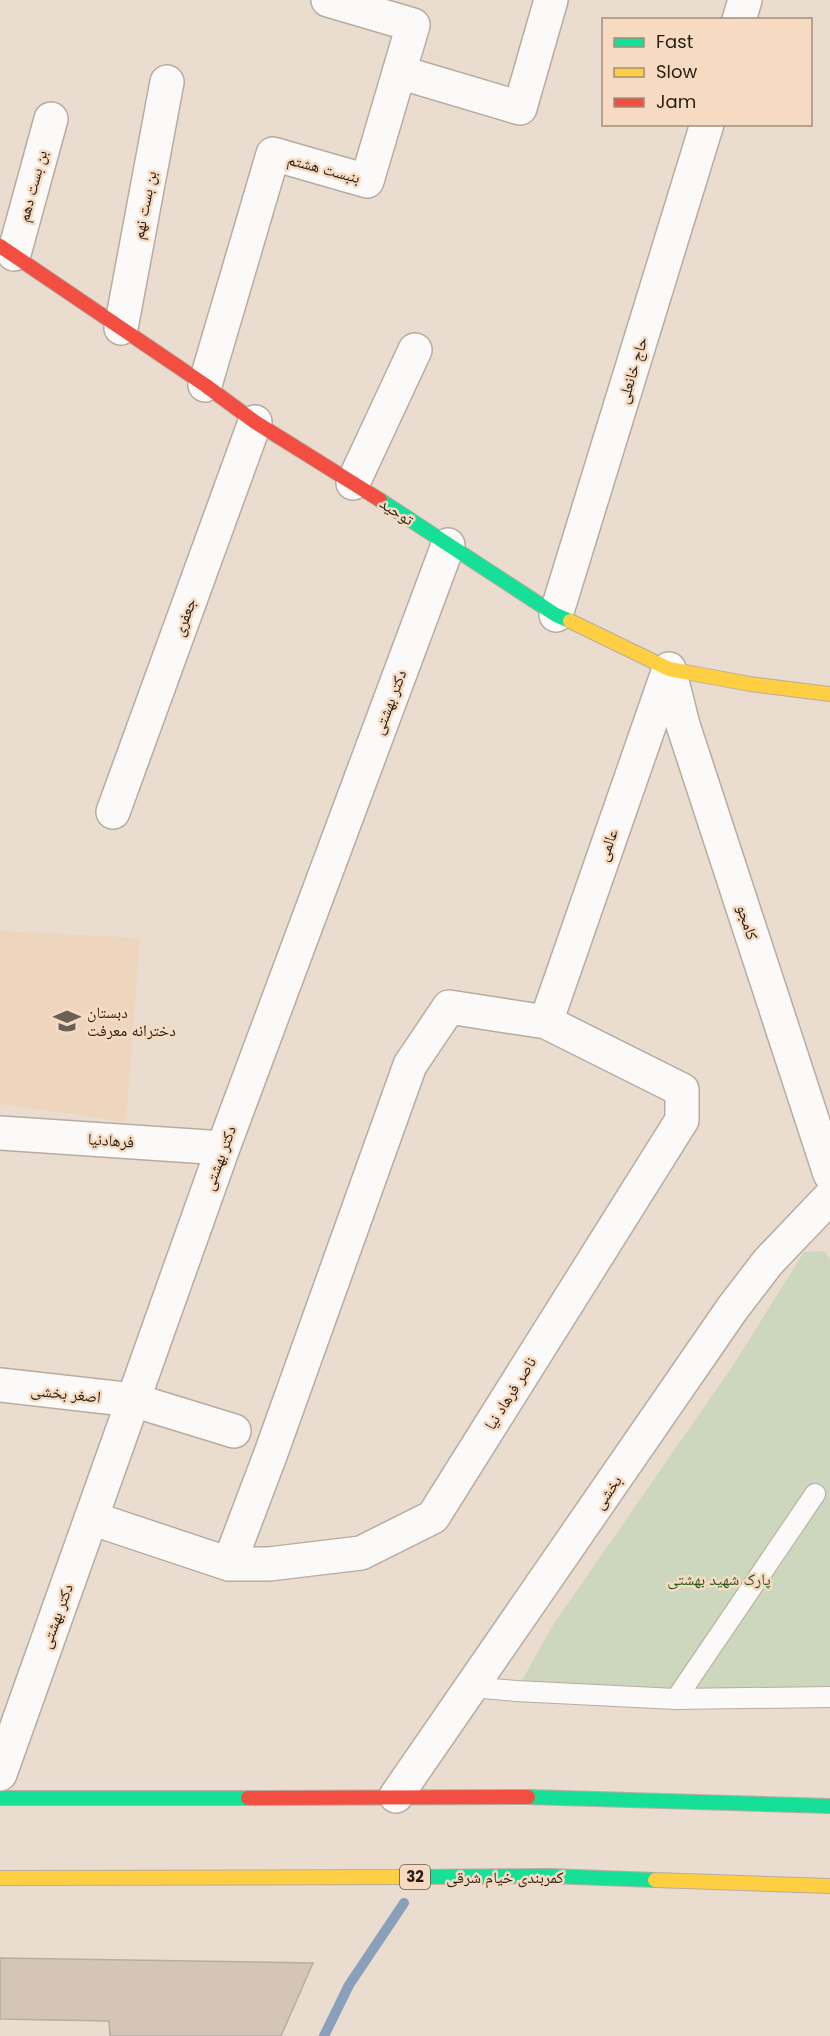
<svg xmlns="http://www.w3.org/2000/svg" width="830" height="2036" viewBox="0 0 830 2036" font-family="Poppins,'Noto Naskh Arabic',sans-serif">
	<style>
		.built { fill: #edd5be }
		.green { fill: #cdd7be }
		.lines { fill: none; stroke-linecap: round; stroke-linejoin: round }
		.stream { stroke: #8a9fba; stroke-width: 10 }
		.building { fill: #d4c5b6; stroke: #b8ada3; stroke-width: 1.5 }
		.lane-casing { stroke: #b7aca1; stroke-width: 22 }
		.street-casing { stroke: #b7aca1; stroke-width: 36 }
		.fast-casing { stroke: #b7aca1; stroke-width: 16 }
		.slow-casing { stroke: #b7aca1; stroke-width: 16 }
		.jam-casing { stroke: #b7aca1; stroke-width: 16 }
		.lane { stroke: #fcfaf8; stroke-width: 20 }
		.street { stroke: #fcfaf8; stroke-width: 33 }
		.fast { stroke: #16e098; stroke-width: 14 }
		.slow { stroke: #ffcf43; stroke-width: 14 }
		.jam { stroke: #f24e42; stroke-width: 14 }
		.labels { text-anchor: middle; stroke-width: 5; stroke-linejoin: round; paint-order: stroke }
		.shield { fill: #f6dbc2; stroke: #655648; stroke-width: 1.5 }
		.shield-label { font-size: 15px; font-weight: bold; fill: #271d14 }
		.street-label { font-size: 16px; fill: #271d14; stroke: #f6dbc2 }
		.poi-label { font-size: 16px; fill: #271d14; stroke: #f6dbc2; text-anchor: start }
		.park-label { font-size: 16px; fill: #255a1e; stroke: #f6dbc2 }
	</style>
	<rect width="100%" height="100%" fill="#eadcce"/>
	<!-- built -->
	<path class="built" d="M0,931L140,938L126,1122L0,1104Z"/>
	<!-- green -->
	<path class="green" d="M824,1251L830,1259V1691H516L553,1625L732,1367L804,1252Z"/>
	<g class="lines">
		<!-- stream -->
		<path class="stream" d="M324,2036L349,1985L404,1903"/>
	</g>
	<!-- building -->
	<path class="building" d="M0,1958L313,1963L281,2036H110L109,2021L0,2019Z"/>
	<g class="lines">
		<defs>
			<path id="lane" d="M472,1687L516,1691L676,1699L830,1697
				M676,1699L815,1494"/>
			<path id="street" d="M739,20L745,0
				M399,72L520,108L551,0
				M14,254L51,119
				M121,328L167,82
				M205,385L273,154L367,181L413,25L328,0
				M353,483L415,350
				M556,615L707,124
				M669,669L683,725L830,1174
				M113,812L255,422
				M546,1022L669,669
				M0,1133L223,1148
				M0,1385L133,1400L234,1431
				M91,1518L229,1564H269L361,1553L433,1517L682,1120V1090L546,1022L449,1007L410,1065L271,1453L229,1564
				M0,1774L223,1148L448,545
				M396,1796L732,1309L768,1262L830,1197"/>
			<path id="fast" d="M380,500L556,615L570,621
				M528,1797L830,1806
				M0,1798H248
				M412,1877L549,1876L655,1880"/>
			<path id="slow" d="M570,621L669,669L750,684L830,694
				M0,1878L412,1877
				M655,1880L830,1886"/>
			<path id="jam" d="M0,246L205,385L255,422L380,500
				M248,1798L528,1797"/>
		</defs>
		<!-- lane casing -->
		<use href="#lane" class="lane-casing"/>
		<!-- street casing -->
		<use href="#street" class="street-casing"/>
		<!-- fast casing -->
		<use href="#fast" class="fast-casing"/>
		<!-- slow casing -->
		<use href="#slow" class="slow-casing"/>
		<!-- jam casing -->
		<use href="#jam" class="jam-casing"/>
		<!-- lane -->
		<use href="#lane" class="lane"/>
		<!-- street -->
		<use href="#street" class="street"/>
		<!-- fast -->
		<use href="#fast" class="fast"/>
		<!-- slow -->
		<use href="#slow" class="slow"/>
		<!-- jam -->
		<use href="#jam" class="jam"/>
	</g>
	<!-- icons -->
	<defs>
		<symbol id="school-bare" viewBox="-9 -9 18 18"><path d="M0-5L7-2L0 1L-7-2ZM-4 1L0 2.5L4 1V4Q0 6-4 4Z" fill="#6b6055" stroke="#f6dbc2" stroke-width="2.5" paint-order="stroke"/></symbol>
	</defs>
	<g fill-rule="evenodd">
		<use href="#school-bare" x="48" y="1002" width="38" height="38"/>
	</g>
	<g class="labels">
		<!-- shield labels -->
		<rect class="shield" x="400" y="1865" width="30" height="24" rx="4.5"/>
		<g class="shield-label">
			<text x="415" y="1882">32</text>
		</g>
		<!-- street labels -->
		<g class="street-label">
			<text transform="translate(324 168) rotate(15)" y="6">بنبست هشتم</text>
			<text transform="translate(32 186) rotate(-75)" y="6">بن بست دهم</text>
			<text transform="translate(144 205) rotate(-79)" y="6">بن بست نهم</text>
			<text transform="translate(632 370) rotate(-73)" y="6">حاج خانعلی</text>
			<text transform="translate(397 511) rotate(33)" y="6">توحید</text>
			<text transform="translate(184 617) rotate(-70)" y="6">جعفری</text>
			<text transform="translate(389 702) rotate(-69)" y="6">دکتر بهشتی</text>
			<text transform="translate(607 845) rotate(-71)" y="6">عالمی</text>
			<text transform="translate(748 922) rotate(72)" y="6">کامجو</text>
			<text transform="translate(111 1140) rotate(4)" y="6">فرهادنیا</text>
			<text transform="translate(219 1158) rotate(-70)" y="6">دکتر بهشتی</text>
			<text transform="translate(66 1393) rotate(6)" y="6">اصغر بخشی</text>
			<text transform="translate(510 1393) rotate(-58)" y="6">ناصر فرهاد نیا</text>
			<text transform="translate(607 1492) rotate(-55)" y="6">بخشی</text>
			<text transform="translate(56 1616) rotate(-70)" y="6">دکتر بهشتی</text>
			<text x="505" y="1883">کمربندی خیام شرقی</text>
		</g>
		<!-- poi labels -->
		<g class="poi-label">
			<text x="87" y="1018">دبستان<tspan x="87" dy="18">دخترانه معرفت</tspan></text>
		</g>
		<!-- park labels -->
		<g class="park-label">
			<text x="719" y="1585">پارک شهید بهشتی</text>
		</g>
	</g>
	<!-- legend -->
	<rect x="602" y="18" width="210" height="108" fill="#f6dbc2" stroke="#a38f7c" stroke-width="1.5"/>
	<rect x="614" y="38" width="30" height="9" fill="#16e098" stroke="#a38f7c" stroke-width="1.5"/>
	<text x="656" y="48" font-size="18" fill="#271d14">Fast</text>
	<rect x="614" y="68" width="30" height="9" fill="#ffcf43" stroke="#a38f7c" stroke-width="1.5"/>
	<text x="656" y="78" font-size="18" fill="#271d14">Slow</text>
	<rect x="614" y="98" width="30" height="9" fill="#f24e42" stroke="#a38f7c" stroke-width="1.5"/>
	<text x="656" y="108" font-size="18" fill="#271d14">Jam</text>
</svg>
